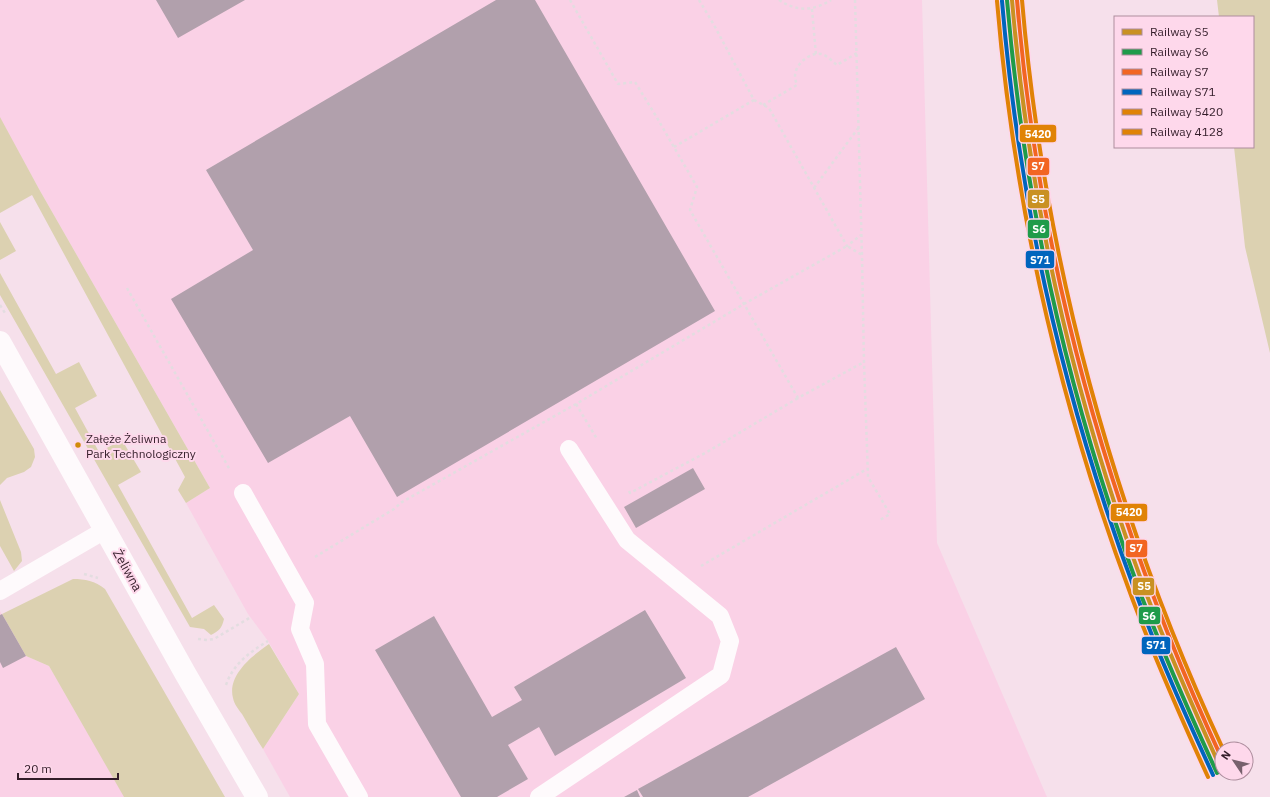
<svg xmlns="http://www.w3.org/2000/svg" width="1270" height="797" viewBox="0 0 1270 797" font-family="'IBM Plex Sans',sans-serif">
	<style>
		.built { fill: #fad1e6 }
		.green { fill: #dcd1b1 }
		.building { fill: #b1a0ac }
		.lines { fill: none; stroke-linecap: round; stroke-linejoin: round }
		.path { stroke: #e3dde0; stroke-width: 2.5; stroke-dasharray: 3 3; stroke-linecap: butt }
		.lane { stroke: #fefafc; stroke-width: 18 }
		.street { stroke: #fefafc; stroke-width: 22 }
		.rail-1-casing { stroke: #fed8eb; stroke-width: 7 }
		.rail-2-casing { stroke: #fed8eb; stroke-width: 7 }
		.rail-3-casing { stroke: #fed8eb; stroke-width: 7 }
		.rail-4-casing { stroke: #fed8eb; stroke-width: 7 }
		.rail-5-casing { stroke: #fed8eb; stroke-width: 7 }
		.rail-6-casing { stroke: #fed8eb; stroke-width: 7 }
		.rail-1 { stroke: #c99122; stroke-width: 4 }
		.rail-2 { stroke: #1f9b4a; stroke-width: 4 }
		.rail-3 { stroke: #f26522; stroke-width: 4 }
		.rail-4 { stroke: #0065bd; stroke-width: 4 }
		.rail-5 { stroke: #e08306; stroke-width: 4 }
		.rail-6 { stroke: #e08306; stroke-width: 4 }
		.bus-dot { fill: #d08b08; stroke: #fed8eb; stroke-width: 1.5 }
		.labels { text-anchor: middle; stroke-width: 4; stroke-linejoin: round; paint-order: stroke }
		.bus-label { font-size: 12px; fill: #331d29; stroke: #fed8eb; text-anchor: start }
		.street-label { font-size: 13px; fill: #331d29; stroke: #fed8eb }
		.line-badge { stroke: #fed8eb; stroke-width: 1.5 }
		.badge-label { font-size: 11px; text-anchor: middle; font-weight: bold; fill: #fff }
	</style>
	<rect width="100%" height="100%" fill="#f6e0eb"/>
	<!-- built -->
	<path class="built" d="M0,0H922L937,543L1047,797H290L263,749L299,694L268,641L248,614L186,503L210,488L39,189L0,118Z
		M0,611L26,656L49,666L125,797H0Z"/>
	<!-- green -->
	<path class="green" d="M1217,0H1270V353L1245,247L1234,147H1253V17H1219Z
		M0,117L39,189L210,488L186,503L178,490L185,477L32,195L0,213Z
		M0,222L16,251L0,260Z
		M0,273L56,374L79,362L97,396L75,408L99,452L122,440L141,472L118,485L192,618L214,605L224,619C222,628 219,631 211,635L204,629L190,627L0,295Z
		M0,390L34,449L35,457L31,467L24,472L7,478L0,485Z
		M0,500L21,552L22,561L14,571L0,546Z
		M73,579C85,579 95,581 105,589L225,797H124L49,666L26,656L2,614Z
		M269,644L299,694L263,749C256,738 249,726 242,714C239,710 234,704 233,698C227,675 253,655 269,644Z"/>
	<!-- building -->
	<path class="building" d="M156,0H245L178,38Z
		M496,0H535L715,311L397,497L350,416L268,463L171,299L253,250L206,170Z
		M693,468L705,489L636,528L624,507Z
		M645,610L686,678L555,756L539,727L508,745L528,779L497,797H461L375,650L434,616L492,717L522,700L514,687Z
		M2,614L26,656L3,668L0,662V615Z
		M896,647L925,699L748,797H643L638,789Z
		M637,790L640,797H624Z"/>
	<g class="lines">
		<!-- path -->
		<path class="path" d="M570,0L618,84L635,82L656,116L697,187L690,210L798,398L864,362
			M699,0L714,25L754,100L769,108L847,246L861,235
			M779,0C797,12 813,11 831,0
			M855,0L862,255L864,362L868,477L890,514L880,520
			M812,9L816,55
			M763,105L797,85C796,82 795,79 795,76C795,64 810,52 821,54C827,55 833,62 837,65L857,53
			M674,147L754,100
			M814,188L859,127
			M127,288L230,470
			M0,305L5,313
			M576,404L597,439
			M629,491L630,493L707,452L798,398
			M315,557L384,515L394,509L402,502L576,404L744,304L847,246L862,255
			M701,566L867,469
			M84,574L98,578
			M198,639L207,640L214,639L251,617
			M226,685C233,664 250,652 268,641"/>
		<!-- lane -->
		<path class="lane" d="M243,493L305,603L300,629L315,664L317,724L359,797
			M0,591L105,530
			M539,797L721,675L730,641L720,616L627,540L569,449"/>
		<!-- street -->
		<path class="street" d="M0,342L185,673L257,797"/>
		<defs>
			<path id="rail-1" d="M1012,0C1029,202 1075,403 1146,593C1169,653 1195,712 1222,771"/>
			<path id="rail-2" d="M1007,0C1024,203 1070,404 1141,595C1164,655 1190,714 1217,773"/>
			<path id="rail-3" d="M1017,0C1039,264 1111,520 1222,759"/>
			<path id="rail-4" d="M1002,1C1019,204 1065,405 1137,596C1159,657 1186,716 1213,775"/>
			<path id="rail-5" d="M1022,0C1044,259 1113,513 1223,749"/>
			<path id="rail-6" d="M997,1C1014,205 1060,406 1132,598C1155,659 1181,718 1208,777"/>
		</defs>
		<!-- rail-1 casing -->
		<use href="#rail-1" class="rail-1-casing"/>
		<!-- rail-2 casing -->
		<use href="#rail-2" class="rail-2-casing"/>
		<!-- rail-3 casing -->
		<use href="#rail-3" class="rail-3-casing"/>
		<!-- rail-4 casing -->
		<use href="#rail-4" class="rail-4-casing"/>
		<!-- rail-5 casing -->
		<use href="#rail-5" class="rail-5-casing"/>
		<!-- rail-6 casing -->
		<use href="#rail-6" class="rail-6-casing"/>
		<!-- rail-1 -->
		<use href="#rail-1" class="rail-1"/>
		<!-- rail-2 -->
		<use href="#rail-2" class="rail-2"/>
		<!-- rail-3 -->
		<use href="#rail-3" class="rail-3"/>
		<!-- rail-4 -->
		<use href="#rail-4" class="rail-4"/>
		<!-- rail-5 -->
		<use href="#rail-5" class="rail-5"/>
		<!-- rail-6 -->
		<use href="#rail-6" class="rail-6"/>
	</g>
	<!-- markers -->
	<circle class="bus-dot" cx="78" cy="445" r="3.5"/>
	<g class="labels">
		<!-- bus labels -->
		<g class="bus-label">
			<text x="86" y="443">Załęże Żeliwna<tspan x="86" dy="15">Park Technologiczny</tspan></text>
		</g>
		<!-- street labels -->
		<g class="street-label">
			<text transform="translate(128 570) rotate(61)" y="5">Żeliwna</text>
		</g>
	</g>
	<g class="line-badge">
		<rect x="1019" y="124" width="38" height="19" rx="4" fill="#e08306"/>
		<rect x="1027" y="157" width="23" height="19" rx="4" fill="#f26522"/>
		<rect x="1027" y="189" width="23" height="20" rx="4" fill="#c99122"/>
		<rect x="1027" y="219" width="23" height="20" rx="4" fill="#1f9b4a"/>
		<rect x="1025" y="250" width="30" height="19" rx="4" fill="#0065bd"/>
		<rect x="1110" y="503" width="38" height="19" rx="4" fill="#e08306"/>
		<rect x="1125" y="539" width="23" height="19" rx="4" fill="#f26522"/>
		<rect x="1132" y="577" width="23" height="19" rx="4" fill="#c99122"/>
		<rect x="1138" y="606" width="23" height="19" rx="4" fill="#1f9b4a"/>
		<rect x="1141" y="636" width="30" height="19" rx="4" fill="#0065bd"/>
	</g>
	<g class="badge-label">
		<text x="1038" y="138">5420</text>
		<text x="1038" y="170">S7</text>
		<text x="1038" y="203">S5</text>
		<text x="1039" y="233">S6</text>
		<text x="1040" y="264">S71</text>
		<text x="1129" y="516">5420</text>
		<text x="1136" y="552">S7</text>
		<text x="1144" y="590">S5</text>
		<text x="1149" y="620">S6</text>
		<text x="1156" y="649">S71</text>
	</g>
	<!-- legend -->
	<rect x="1114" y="16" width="140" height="132" fill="#fed8eb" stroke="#ad8d9d"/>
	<rect x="1122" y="29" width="20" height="6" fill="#c99122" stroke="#ad8d9d"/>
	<text x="1150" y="36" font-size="12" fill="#331d29">Railway S5</text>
	<rect x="1122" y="49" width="20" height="6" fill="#1f9b4a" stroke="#ad8d9d"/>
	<text x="1150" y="56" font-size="12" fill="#331d29">Railway S6</text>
	<rect x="1122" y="69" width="20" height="6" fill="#f26522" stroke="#ad8d9d"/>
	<text x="1150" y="76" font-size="12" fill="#331d29">Railway S7</text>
	<rect x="1122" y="89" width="20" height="6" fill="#0065bd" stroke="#ad8d9d"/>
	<text x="1150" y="96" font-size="12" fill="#331d29">Railway S71</text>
	<rect x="1122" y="109" width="20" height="6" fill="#e08306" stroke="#ad8d9d"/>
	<text x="1150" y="116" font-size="12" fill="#331d29">Railway 5420</text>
	<rect x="1122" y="129" width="20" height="6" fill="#e08306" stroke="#ad8d9d"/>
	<text x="1150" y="136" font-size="12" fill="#331d29">Railway 4128</text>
	<!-- north arrow -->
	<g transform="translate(1234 761) rotate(305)"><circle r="19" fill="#fed8eb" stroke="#ad8d9d"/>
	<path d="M0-3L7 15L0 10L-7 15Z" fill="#77616d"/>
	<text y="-6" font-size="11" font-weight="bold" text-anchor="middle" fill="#331d29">N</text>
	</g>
	<!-- scale -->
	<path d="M18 773v6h100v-6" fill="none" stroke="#331d29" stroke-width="2"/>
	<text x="24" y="773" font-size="12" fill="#331d29" stroke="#fed8eb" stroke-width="3" paint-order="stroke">20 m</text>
</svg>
